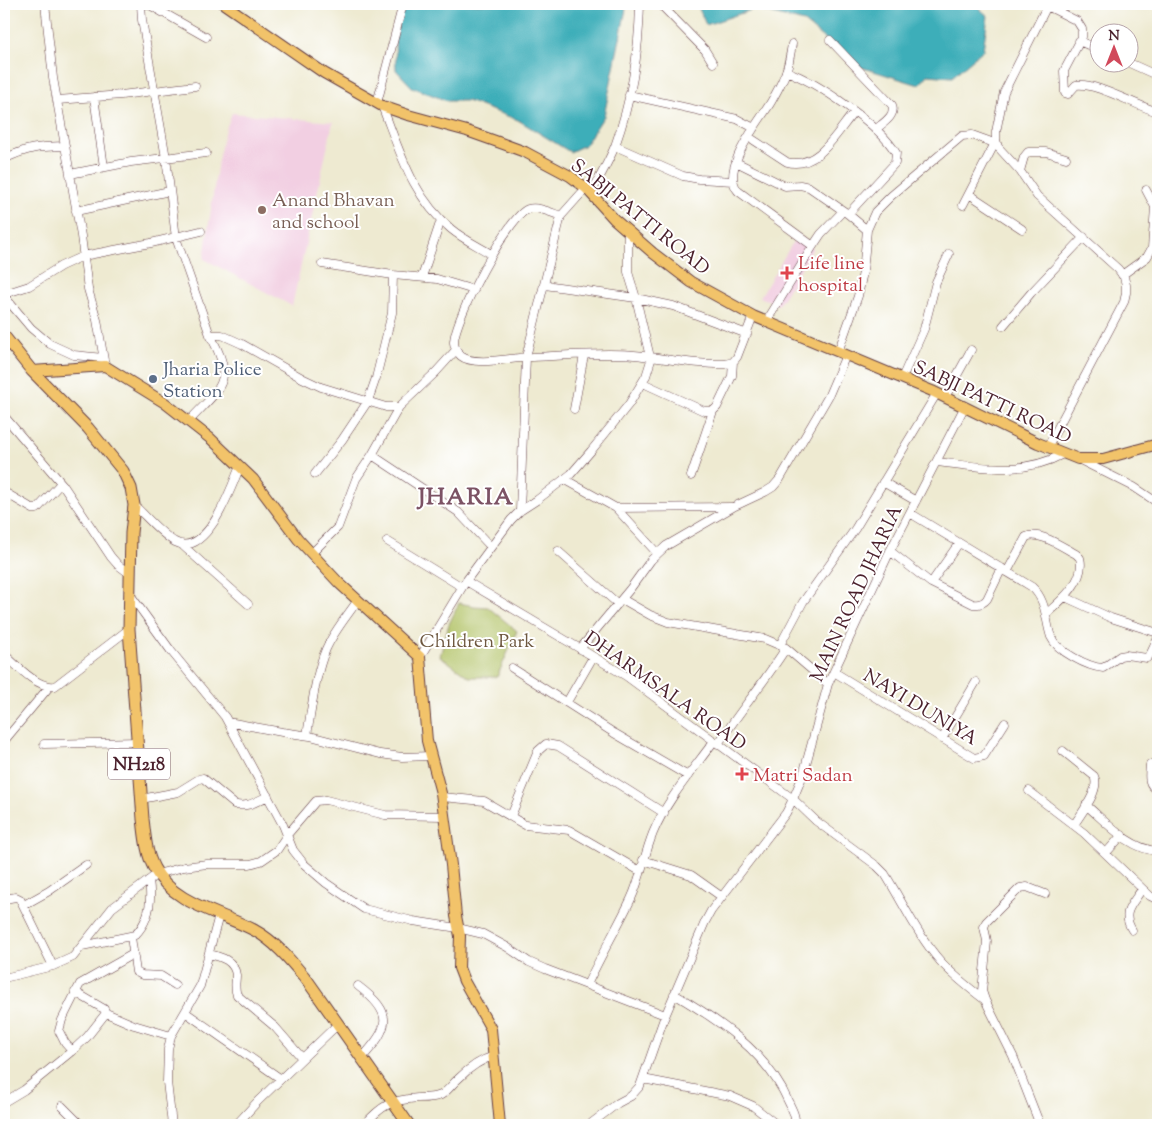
<svg xmlns="http://www.w3.org/2000/svg" width="1162" height="1129" viewBox="0 0 1162 1129" font-family="'Sorts Mill Goudy',serif">
	<style>
		.built { fill: #f2cfe2 }
		.green { fill: #b2c367; stroke: #7e7149 }
		.water { fill: #3eaeb9; stroke: #446672 }
		.lines { fill: none; stroke-linecap: round; stroke-linejoin: round }
		.minor-casing { stroke: #633d44; stroke-width: 9 }
		.major-casing { stroke: #633d44; stroke-width: 12 }
		.highway-casing { stroke: #633d44; stroke-width: 13 }
		.minor { stroke: #fff; stroke-width: 8 }
		.major { stroke: #f2c36a; stroke-width: 10 }
		.highway { stroke: #f2c36a; stroke-width: 11 }
		.education-dot { fill: #8d6e63; stroke: #fff; stroke-width: 2 }
		.health-dot { fill: #e0444e; stroke: #fff; stroke-width: 2 }
		.service-dot { fill: #5c6f8a; stroke: #fff; stroke-width: 2 }
		.labels { text-anchor: middle; stroke-width: 4; stroke-linejoin: round; paint-order: stroke }
		.shield { fill: #fff; stroke: #80626b; stroke-width: 1 }
		.shield-label { font-size: 18px; font-weight: bold; fill: #4a1f2b }
		.education-label { font-size: 19px; fill: #785e54; stroke: #fff; text-anchor: start }
		.street-label { font-size: 19px; fill: #4a1f2b; stroke: #fff }
		.health-label { font-size: 19px; fill: #be3a42; stroke: #fff; text-anchor: start }
		.service-label { font-size: 19px; fill: #4e5e75; stroke: #fff; text-anchor: start }
		.park-label { font-size: 19px; fill: #6e5840; stroke: #fff }
		.district-label { font-size: 24px; font-weight: bold; letter-spacing: 1px; fill: #7c5264; stroke: #fff }
	</style>
	<rect width="100%" height="100%" fill="#fff"/>
	<filter id="ink" filterUnits="userSpaceOnUse"><feTurbulence type="fractalNoise" baseFrequency=".02" numOctaves="2"/><feDisplacementMap in="SourceGraphic" scale="10" xChannelSelector="R" yChannelSelector="G"/><feConvolveMatrix kernelMatrix="1 2 1 2 8 2 1 2 1" color-interpolation-filters="sRGB"/></filter>
	<filter id="wash" filterUnits="userSpaceOnUse"><feTurbulence type="fractalNoise" baseFrequency=".0096" numOctaves="4" result="noise"/><feDisplacementMap in="SourceGraphic" scale="20" xChannelSelector="R" yChannelSelector="G"/><feGaussianBlur stdDeviation="1.12" result="paint"/><feColorMatrix in="noise" values="0 0 0 0 0 0 0 0 0 0 0 0 0 0 0 0 0 1.4 0 .05"/><feComposite in="paint" operator="in"/></filter>
	<g filter="url(#wash)">
		<rect width="100%" height="100%" fill="#eeead1"/>
		<!-- built -->
		<path class="built" d="M232,113L333,122L292,306L204,259L218,160L224,134Z
			M795,239L813,248L779,305L760,297Z"/>
		<!-- green -->
		<path class="green" d="M459,603L474,606L488,607L517,631L497,677H469L440,656L449,624Z"/>
		<!-- water -->
		<path class="water" d="M402,4H622L626,9L604,116L585,145L570,152L518,120L467,101H447L412,87L396,70L395,40Z
			M697,4H974L988,16L983,50L952,77L928,75L919,85L857,66L804,22L754,9L706,25Z"/>
	</g>
	<g filter="url(#ink)">
		<g class="lines">
			<defs>
				<path id="minor" d="M45,4L53,78L81,236L88,289L97,320L105,366
					M141,4L142,20L166,158L176,238L210,335H222L242,344L302,378L321,387L386,407H399L436,372L456,350
					M148,4L206,37
					M660,4L705,50L713,63
					M1043,4L1077,21L1082,29V37L1064,71L1065,93L1068,94L1076,85C1096,82 1136,106 1158,112
					M830,40L892,105C896,116 883,123 876,129
					M1079,41L1100,50
					M792,44C790,57 788,70 782,81C779,88 775,95 771,102C760,121 719,169 738,191L813,246
					M1127,62L1158,76
					M786,71C818,83 879,124 896,153L895,163L848,214
					M629,95L737,119L754,128
					M94,97L104,167
					M58,100L121,95L195,86
					M377,103L403,4
					M382,106C400,151 412,197 451,229C463,239 478,246 491,254
					M749,137L787,162C818,170 837,132 854,112
					M615,146L683,176L699,179L733,181
					M4,159C29,147 38,147 65,146
					M736,162L785,186L800,185L809,187L848,214L867,230
					M1020,171L1024,157L1028,152H1046L1066,158
					M70,174L131,162L206,153
					M591,194C599,178 608,163 615,146C632,99 639,54 640,4
					M969,194L1022,229
					M963,205L995,143
					M76,211L165,192
					M561,216C552,213 538,206 528,209C508,216 453,321 454,343C454,347 458,353 461,356C474,367 515,357 532,357C565,356 601,352 634,355C664,358 695,365 725,364L733,362L737,357L753,316
					M628,232V272L636,298L650,357
					M322,264L393,275L437,279L474,290
					M1122,275L1147,257L1152,248L1155,207L1146,190
					M422,277L441,220
					M545,285L636,298L673,306L747,334
					M4,294L29,286L61,266L83,256L151,243L201,231
					M4,296L31,328L50,344L74,355L103,358
					M766,322L813,246L821,234L843,211
					M1003,326L1031,293L1084,237
					M838,352L858,296L863,272L867,230L875,212L891,196L962,136L972,135L997,144
					M902,378L924,329L936,282L949,254
					M643,383L704,411H713L717,407L732,376L733,362
					M945,397L971,350
					M574,409L584,355
					M4,416L63,485L111,557L118,565L130,574
					M189,421C221,387 236,381 210,335
					M1047,448L1124,302L1126,293V285L1124,277L1118,269L1037,196L1020,171L998,147L996,140V132L1004,92L1048,4
					M372,455L458,512L491,547
					M1080,460L1134,487L1158,503
					M937,462C980,467 1023,476 1063,454
					M315,474L342,440L368,401L376,378L392,313L393,275
					M691,476L713,411
					M564,479L616,508L657,553
					M883,482L916,501
					M4,492L33,509H37L61,483
					M134,505C146,516 161,534 175,542C207,559 232,486 240,466
					M616,508L732,507
					M520,511L526,357L561,216L586,188
					M910,513L1032,587C1047,601 1045,619 1051,637C1057,651 1088,667 1103,668L1120,656L1126,655L1147,658L1151,653L1158,638
					M387,541L462,587
					M181,544L248,604
					M558,551L618,604
					M890,551L931,583L973,604C979,605 983,604 987,599L1002,568
					M312,553L338,527L356,479L372,455L399,407
					M1007,572L1026,537C1039,530 1064,548 1076,554L1080,558C1086,580 1061,601 1046,614
					M466,581L626,676L793,799L816,821L877,866L885,874C903,903 918,936 941,962C954,976 969,988 985,1000
					M931,583L959,543
					M129,593L171,651L225,717L283,825L293,850L304,864L326,883L364,909L413,921L458,928L483,934L507,947L529,962L545,969L665,1015
					M1065,597L1111,618L1158,633
					M622,599L650,615L668,622L765,639L786,648L828,684
					M780,645L803,602L855,529L937,393
					M580,649L630,589L651,560L666,546L733,507L765,492L773,487L780,479L828,397L846,355
					M4,654C16,665 38,689 55,686L129,629
					M420,657L466,581L511,520L520,511L537,500L571,474L591,451L629,404L646,376L652,357
					M512,668L614,733L688,776
					M834,672L974,758L984,756L1005,723
					M567,702L593,657
					M228,722L282,732L310,736L380,754L402,757L431,756
					M307,735C312,707 315,675 326,649C334,631 347,616 358,600
					M942,739L976,682
					M4,741L49,687
					M44,744L138,742
					M718,744C740,711 765,681 786,648
					M1063,751L1094,776C1101,790 1081,813 1074,825
					M1150,765C1149,776 1147,785 1158,790
					M1029,791L1084,833L1150,896L1158,900
					M442,797L484,801L525,825L569,830L640,871
					M141,799L178,792L199,779L203,778L234,804C246,809 257,801 268,796
					M1086,805C1106,822 1130,850 1158,851
					M511,816L538,751L546,744L558,746L664,813
					M1106,853L1122,835
					M643,860L691,875L722,897
					M4,899L16,897L20,899L53,966
					M24,905L49,891L86,865
					M1132,930C1121,912 1132,905 1142,889
					M131,937L136,972L142,975L161,976L175,985
					M82,946L135,935C150,920 152,900 149,880
					M209,954C221,957 234,960 236,975C236,982 234,988 237,995L275,1027L302,1058
					M4,978L53,966L73,957L112,908L157,874L184,867L207,864H250L261,861L277,850L287,835L316,801L326,800L385,815L444,816
					M587,985C601,955 617,928 631,899C641,878 644,855 653,833C667,799 693,770 714,741
					M358,986C395,1014 390,1027 361,1059
					M674,994C720,1021 767,1052 789,1103C793,1111 796,1117 795,1125
					M185,1012L281,1079
					M106,1013L134,1025L171,1036
					M72,1051L87,1037L106,1013L104,1009L75,992
					M643,1079L730,1096L753,1106L777,1125
					M4,1102L24,1090L72,1051L65,1043L59,1031L62,1020L80,984L133,954
					M62,1106L81,1125
					M172,1125L167,1082L168,1049L171,1036L200,986L219,915
					M236,1125L258,1101L337,1025
					M364,1125C382,1105 391,1100 418,1098C425,1098 434,1098 441,1095C448,1091 452,1084 458,1079C468,1069 479,1060 494,1056
					M589,1125L618,1103L631,1096L640,1086L663,1021L705,922L711,911L786,813L793,799L803,775L828,684L890,551L965,406
					M1040,1125L1013,1056L985,1000L982,991L987,941L984,927L986,922L1020,888L1027,887L1045,894"/>
				<path id="major" d="M224,4L324,73L382,106L408,115L467,131L498,142L525,152L570,176L586,188L614,219L653,253L691,282L753,316L932,391L1038,443L1078,459H1103L1158,444
					M32,371L105,366L165,403L211,439L253,479L298,539L339,583L420,657L427,741L441,793L451,865L456,916L460,936L459,968L464,981L491,1029L500,1125"/>
				<path id="highway" d="M4,336L32,371L88,428L123,471L131,488L134,505L131,533L129,629L143,819C145,835 146,853 154,868C173,904 220,912 254,930C276,942 291,961 307,980L409,1125"/>
			</defs>
			<!-- minor casing -->
			<use href="#minor" class="minor-casing"/>
			<!-- major casing -->
			<use href="#major" class="major-casing"/>
			<!-- highway casing -->
			<use href="#highway" class="highway-casing"/>
			<!-- minor -->
			<use href="#minor" class="minor"/>
			<!-- major -->
			<use href="#major" class="major"/>
			<!-- highway -->
			<use href="#highway" class="highway"/>
		</g>
	</g>
	<!-- markers -->
	<circle class="education-dot" cx="262" cy="210" r="5"/>
	<g class="health-dot">
		<path d="M784.5 265.5h5v5h5v5h-5v5h-5v-5h-5v-5h5z"/>
		<path d="M739.5 766.5h5v5h5v5h-5v5h-5v-5h-5v-5h5z"/>
	</g>
	<circle class="service-dot" cx="153" cy="379" r="5"/>
	<g class="labels">
		<!-- shield labels -->
		<rect class="shield" x="108" y="748.5" width="62" height="31" rx="4"/>
		<g class="shield-label">
			<text x="139" y="770">NH218</text>
		</g>
		<!-- education labels -->
		<g class="education-label">
			<text x="272" y="206">Anand Bhavan<tspan x="272" dy="22">and school</tspan></text>
		</g>
		<!-- street labels -->
		<g class="street-label">
			<text transform="translate(641 216) rotate(39)" y="7">SABJI PATTI ROAD</text>
			<text transform="translate(993 401) rotate(25)" y="7">SABJI PATTI ROAD</text>
			<text transform="translate(855 593) rotate(-65)" y="7">MAIN ROAD JHARIA</text>
			<text transform="translate(666 690) rotate(35)" y="7">DHARMSALA ROAD</text>
			<text transform="translate(921 706) rotate(31)" y="7">NAYI DUNIYA</text>
		</g>
		<!-- health labels -->
		<g class="health-label">
			<text x="798" y="269">Life line<tspan x="798" dy="22">hospital</tspan></text>
			<text x="753" y="781">Matri Sadan</text>
		</g>
		<!-- service labels -->
		<g class="service-label">
			<text x="163" y="375">Jharia Police<tspan x="163" dy="22">Station</tspan></text>
		</g>
		<!-- park labels -->
		<g class="park-label">
			<text x="477" y="647">Children Park</text>
		</g>
		<!-- district labels -->
		<g class="district-label">
			<text x="466" y="504">JHARIA</text>
		</g>
	</g>
	<!-- margin -->
	<rect width="1162" height="1129" fill="none" stroke="#fff" stroke-width="20"/>
	<!-- north arrow -->
	<g transform="translate(1114 48)"><circle r="24" fill="#ffffff" stroke="#b7a5aa"/>
	<path d="M0-4L9 19L0 12L-9 19Z" fill="#d1495b"/>
	<text y="-8" font-size="14" font-weight="bold" text-anchor="middle" fill="#4a1f2b">N</text>
	</g>
</svg>
